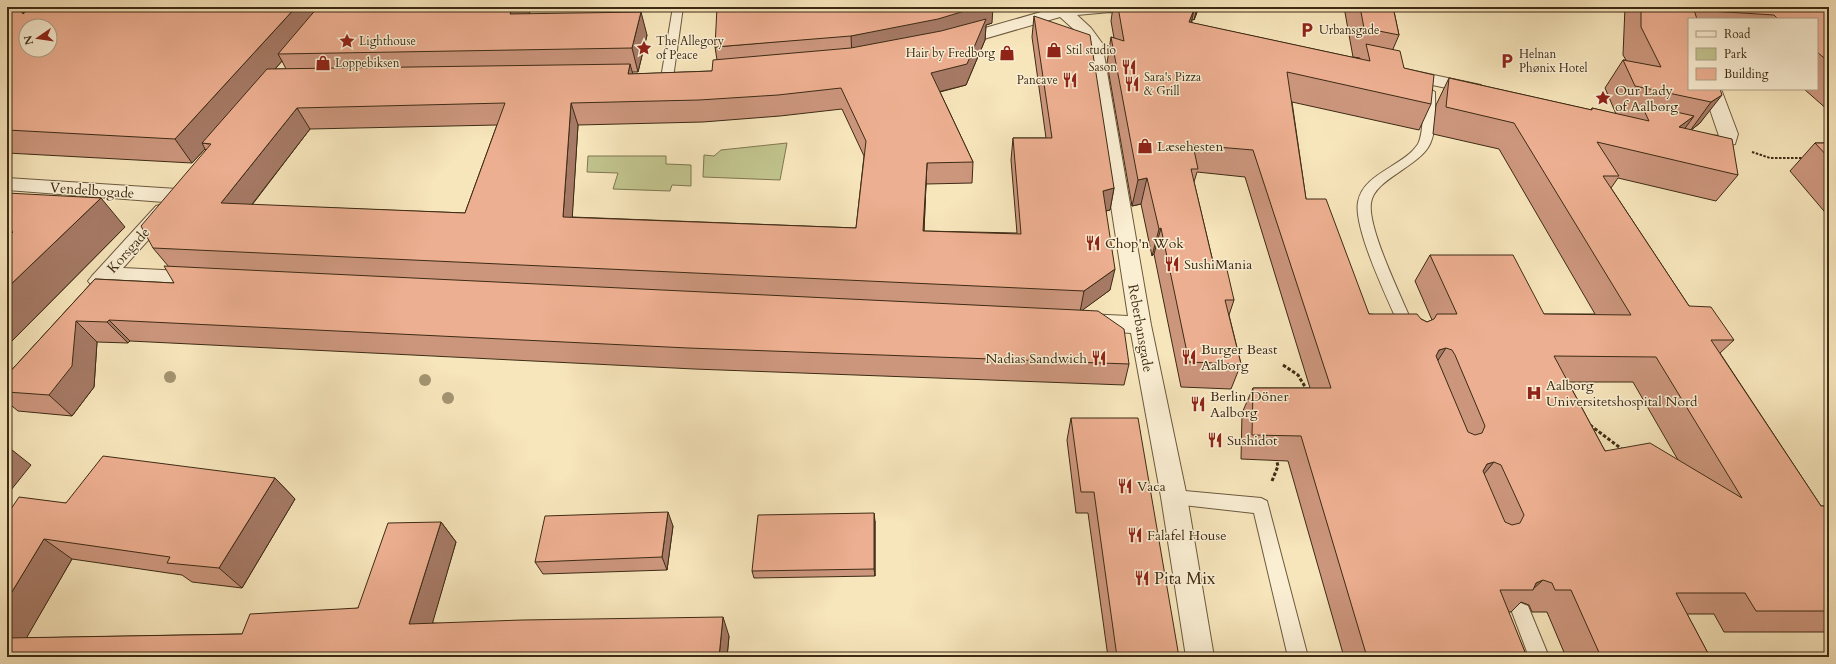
<svg xmlns="http://www.w3.org/2000/svg" width="1836" height="664" viewBox="0 0 1836 664" font-family="Cardo,serif">
	<style>
		.green { fill: #c1c38d; stroke: #7f7750 }
		.lines { fill: none; stroke-linecap: round; stroke-linejoin: round }
		.lane-casing { stroke: #6c5a3e; stroke-width: 2 }
		.street-casing { stroke: #6c5a3e; stroke-width: 2 }
		.path-far1 { stroke: #3d2b14; stroke-width: 2; stroke-dasharray: 2.5 1.5; stroke-linecap: butt }
		.path { stroke: #3d2b14; stroke-width: 3; stroke-dasharray: 3.5 2; stroke-linecap: butt }
		.lane { fill: #faeed3; fill-rule: evenodd }
		.street { fill: #faeed3; fill-rule: evenodd }
		.tree { fill: #a39470 }
		.wall { fill: #cc967d; stroke: #3d2b14; fill-rule: evenodd }
		.shaded-wall { fill: #a67a66; stroke: #3d2b14 }
		.building { fill: #edaf91; stroke: #3d2b14; fill-rule: evenodd }
		.labels { text-anchor: middle; stroke-width: 3; stroke-linejoin: round; paint-order: stroke }
		.far-poi-label { font-size: 12px; fill: #3d2b14; stroke: #faeed3; text-anchor: start }
		.poi-label { font-size: 14px; fill: #3d2b14; stroke: #faeed3; text-anchor: start }
		.street-label { font-size: 14px; fill: #3d2b14; stroke: #faeed3 }
		.near-poi-label { font-size: 17px; fill: #3d2b14; stroke: #faeed3; text-anchor: start }
	</style>
	<rect width="100%" height="100%" fill="#f7e5bb"/>
	<filter id="stains"><feTurbulence type="fractalNoise" baseFrequency=".005" numOctaves="4"/><feColorMatrix values="0 0 0 0 .2 0 0 0 0 .09 0 0 0 0 .02 0 0 0 .5 -.17"/></filter>
	<radialGradient id="worn" r=".72"><stop offset=".6" stop-color="#630" stop-opacity="0"/><stop offset="1" stop-color="#630" stop-opacity=".3"/></radialGradient>
	<!-- green -->
	<path class="green" d="M787,143L780,180L703,177L704,155L714,156L721,150Z
		M588,156H666V164L691,165V186L672,185L670,191L613,189L618,173L587,172Z"/>
	<g class="lines">
		<defs>
			<path id="lane" d="M673,7H683L673,78L667,82L661,78Z
				M1429,88L1435,92C1435,107 1437,129 1430,144C1419,167 1374,179 1371,203C1367,229 1405,304 1416,332L1414,336L1409,338L1404,336L1402,332C1390,304 1353,229 1358,202C1363,173 1403,167 1418,144C1424,133 1423,105 1423,92Z
				M1174,490L1261,498L1267,501L1308,657H1288L1254,513L1174,504L1168,502L1165,497L1168,492Z
				M1521,603L1528,606L1549,657H1529L1512,612L1514,606Z"/>
			<path id="street" d="M1046,7H1133L1149,11L1151,14L1149,17L1143,19L1110,12L1077,15L1091,28L1102,43L1151,325L1187,497L1214,657H1186L1161,497L1131,333L1087,330L1079,328L1076,322L1079,316L1087,314L1128,316L1086,43L1079,34L1060,17L956,47L950,46L948,42L950,38L1048,10Z
				M1405,69L1481,85L1484,89L1481,93L1475,94L1399,78L1396,74L1399,70Z
				M1703,89H1721L1738,134L1735,144C1720,149 1708,148 1693,144L1691,140L1693,136L1700,134L1719,136Z
				M7,178L177,189L184,191L187,196L184,201L177,203L7,190Z
				M163,204L170,206L173,211L170,216L123,268L202,272L209,275L213,280L209,285L202,288L110,283C104,289 99,289 92,286L88,281L92,276L156,206Z"/>
		</defs>
		<!-- lane casing -->
		<use href="#lane" class="lane-casing"/>
		<!-- street casing -->
		<use href="#street" class="street-casing"/>
		<!-- path-far1 -->
		<path class="path-far1" d="M21,12L27,7
			M1752,152L1770,158H1804"/>
		<!-- path -->
		<path class="path" d="M1283,365L1298,375L1307,390
			M1590,425L1623,450
			M1272,481L1278,466L1276,458"/>
		<!-- lane -->
		<use href="#lane" class="lane"/>
		<!-- street -->
		<use href="#street" class="street"/>
	</g>
	<!-- trees -->
	<g class="tree">
		<circle cx="170" cy="377" r="6"/>
		<circle cx="425" cy="380" r="6"/>
		<circle cx="448" cy="398" r="6"/>
	</g>
	<!-- wall -->
	<path class="wall" d="M7,7H19L24,13L532,7L529,14L647,35L638,72H632L633,74L712,71L717,60L715,47L992,23L986,25L985,40L966,85L940,92L973,162L972,183L926,184L924,231L1017,233L1011,160L1013,138H1046L1032,37L1034,16L1114,188L1110,210L1106,211L1110,290L1082,310L1129,364L1124,385L694,369L130,341L128,343L97,342L94,387L72,416L18,411L7,402V375L95,279L174,283L169,267L153,248L206,150L205,149L192,163L7,153ZM282,61L286,69H275ZM842,109L864,156L856,228L572,217L578,125L703,122L780,116ZM497,125L465,213L252,205L310,129Z
		M1113,7H1199L1194,20L1192,19V23L1360,59V58L1353,57L1344,7H1393L1399,35L1393,49L1404,68L1431,104L1419,130L1292,102L1306,199L1369,314L1421,319L1427,322L1432,320L1415,281L1430,255L1544,314H1595L1499,149L1433,134L1436,105L1449,78L1591,110L1592,108L1616,114L1605,88L1623,60H1626L1623,55L1625,7H1829V111L1804,89H1817V19H1689L1720,89L1700,123L1691,130L1738,175L1716,201L1618,178L1611,188L1689,306L1734,340L1720,353L1821,506H1829V632H1724L1714,614H1687L1710,657H1566L1547,612H1532L1529,605L1521,602L1511,612H1508L1527,657H1344L1288,461L1241,459L1242,413L1253,388H1310L1245,177L1197,172L1194,182L1213,262L1234,300L1229,315L1241,364L1231,389L1181,387L1154,254L1152,256L1141,204L1132,206L1107,63L1111,37L1114,38L1111,21ZM1568,382H1633L1678,460L1605,451Z
		M1815,143H1829V217L1790,171Z
		M7,193L125,227L7,346Z
		M1071,418L1179,657H1108L1088,513H1076L1067,440Z
		M275,478L295,499L242,588L192,582L182,575L72,559L26,638L242,634L358,608L441,522L456,542L432,623L729,636L727,657H7V515L66,503Z
		M875,521V576L754,578L752,571Z
		M673,526L667,570L543,574L535,562Z"/>
	<!-- shaded-wall -->
	<path class="shaded-wall" d="M7,7H19L24,14L7,29Z
		M296,7H330L278,54L282,61L209,144L202,143L205,149L192,163L175,139Z
		M513,7H532L518,38L510,14Z
		M978,7H993L992,23L986,25L985,40L966,85L930,94L852,57L851,36Z
		M1195,7L1189,31V22Z
		M1197,7H1199L1194,20Z
		M641,12L647,35L638,72L632,48Z
		M630,64L636,85L628,74Z
		M1722,95L1700,123L1690,131L1711,102Z
		M571,103L578,125L571,238L563,217Z
		M297,108L310,129L236,225L221,203Z
		M1694,116L1675,142L1679,127Z
		M927,163L926,184L923,252V231Z
		M1147,178L1141,204L1132,206L1138,180Z
		M1114,188L1110,210L1099,212L1103,191Z
		M101,198L125,227L7,346V288Z
		M1161,228L1154,254L1152,256L1159,229Z
		M1115,269L1110,290L1080,312L1084,291Z
		M109,320L130,341L128,343L107,322Z
		M76,321L97,342L94,387L72,416L49,395Z
		M1446,348L1429,374L1423,376L1439,350Z
		M7,446L31,465L7,495Z
		M1494,462L1474,486L1487,464Z
		M275,478L295,499L242,588L219,568Z
		M668,512L673,526L667,570L662,557Z
		M874,513L875,521V576L874,569Z
		M441,522L456,542L427,642L409,624Z
		M44,539L72,559L16,656L7,652V600Z
		M1543,580L1532,590L1536,583Z
		M723,617L729,636L727,657H719Z"/>
	<!-- building -->
	<path class="building" d="M9,7H18L23,14L31,7H296L175,139L7,130V10L9,9ZM26,26H50V50H26Z
		M318,7H513L510,14L641,12L632,48L278,54Z
		M717,7H978L938,19L851,36L715,47Z
		M1118,7H1195L1189,22L1370,61L1366,44L1400,51L1404,68L1434,75L1431,104L1287,72L1306,199H1326L1369,314H1417L1421,319L1427,322L1434,319L1437,314H1457L1430,255H1513L1544,314L1631,315L1514,123L1446,107L1449,78L1592,110V108L1649,121L1641,104L1694,116L1679,127L1732,139L1738,175L1597,142L1619,176H1603L1689,306L1711,307L1734,340H1711L1821,506H1829V611H1756L1745,593H1676L1710,657H1601L1571,590H1555L1552,583L1543,580L1536,583L1533,590H1500L1527,657H1367L1301,436L1252,435L1253,388H1331L1253,150L1193,145L1198,169H1191L1213,262L1225,261L1234,300H1225L1241,364L1189,362L1161,228L1159,229L1147,178L1138,180L1111,37L1124,41ZM1446,348L1452,350L1455,355L1485,426L1482,433L1475,435L1468,432L1436,356L1439,350ZM1554,356L1656,357L1742,498L1650,443L1605,451ZM1494,462L1501,465L1524,515L1520,523L1512,525L1505,522L1483,471L1487,464Z
		M1360,7H1393L1399,35L1364,28Z
		M1641,7H1829V62L1817,52V19H1778L1774,15L1694,10L1697,19H1689V89H1720L1722,95L1711,102L1635,86L1623,60L1661,67L1641,27Z
		M1034,16L1090,35L1114,188L1103,191L1115,269L1084,291L153,248L141,226L211,144L202,143L267,69L630,64L628,74L712,71L713,60L851,48L941,31L986,19L967,64L931,73L973,162L927,163L923,231L1021,234L1013,138H1052ZM841,88L866,141L856,228L563,217L571,103L699,100L778,95ZM505,103L465,213L221,203L297,108Z
		M1815,143H1829V158Z
		M7,193L101,198L7,288V237L13,232L7,231Z
		M164,266L1098,311L1124,329L1129,364L688,348L109,320L107,322L76,321L72,366L49,395L7,392V375L95,279L174,283Z
		M1071,418H1138L1179,657H1117L1094,492H1081Z
		M103,456L275,478L219,568L167,563L170,557L44,539L7,600V515L19,497L66,503Z
		M668,512L662,557L535,562L545,516Z
		M874,513V569L752,571L758,515Z
		M441,522L409,624L522,620L723,617L719,657H7V638L242,634L250,614L358,608L388,523Z"/>
	<!-- icons -->
	<defs>
		<symbol id="parking-bare" viewBox="-9 -9 18 18"><path d="M-3.5-5.5H1a3.5 3.5 0 0 1 0 7H-1V5.5H-3.5ZM-1-3.4V-.6H.8a1.4 1.4 0 0 0 0-2.8Z" fill="#8f2418" stroke="#faeed3" stroke-width="2.5" paint-order="stroke"/></symbol>
		<symbol id="sight-bare" viewBox="-9 -9 18 18"><path d="M0-6L1.8-2.2L6-1.7L2.9 1.2L3.7 5.4L0 3.3L-3.7 5.4L-2.9 1.2L-6-1.7L-1.8-2.2Z" fill="#8f2418" stroke="#faeed3" stroke-width="2.5" paint-order="stroke"/></symbol>
		<symbol id="shop-bare" viewBox="-9 -9 18 18"><path d="M-5-2.5h2.3a2.7 3.5 0 0 1 5.4 0H5L5.5 6h-11ZM-1.5-2.5h3a1.5 2.3 0 0 0-3 0Z" fill="#8f2418" stroke="#faeed3" stroke-width="2.5" paint-order="stroke"/></symbol>
		<symbol id="restaurant-bare" viewBox="-9 -9 18 18"><path d="M-5-6h1v4h1v-4h1v4h1v-4h1v5L-1.5 .5V6h-2V.5L-5-1ZM5-6V6H3V1.5H1.5Q1.5-4 5-6Z" fill="#8f2418" stroke="#faeed3" stroke-width="2.5" paint-order="stroke"/></symbol>
		<symbol id="hospital-bare" viewBox="-9 -9 18 18"><path d="M-5-5h3v3.5h4V-5h3V5h-3V1.5h-4V5h-3Z" fill="#8f2418" stroke="#faeed3" stroke-width="2.5" paint-order="stroke"/></symbol>
	</defs>
	<g fill-rule="evenodd">
		<use href="#parking-bare" x="1296" y="19" width="22" height="22"/>
		<use href="#sight-bare" x="336" y="30" width="22" height="22"/>
		<use href="#sight-bare" x="633" y="37" width="22" height="22"/>
		<use href="#shop-bare" x="1043" y="39" width="22" height="22"/>
		<use href="#shop-bare" x="996" y="42" width="22" height="22"/>
		<use href="#parking-bare" x="1496" y="50" width="22" height="22"/>
		<use href="#shop-bare" x="312" y="52" width="22" height="22"/>
		<use href="#restaurant-bare" x="1118" y="56" width="22" height="22"/>
		<use href="#restaurant-bare" x="1059" y="69" width="22" height="22"/>
		<use href="#restaurant-bare" x="1121" y="73" width="22" height="22"/>
		<use href="#sight-bare" x="1592" y="87" width="22" height="22"/>
		<use href="#shop-bare" x="1134" y="135" width="22" height="22"/>
		<use href="#restaurant-bare" x="1082" y="232" width="22" height="22"/>
		<use href="#restaurant-bare" x="1161" y="253" width="22" height="22"/>
		<use href="#restaurant-bare" x="1178" y="346" width="22" height="22"/>
		<use href="#restaurant-bare" x="1088" y="347" width="22" height="22"/>
		<use href="#hospital-bare" x="1523" y="382" width="22" height="22"/>
		<use href="#restaurant-bare" x="1187" y="393" width="22" height="22"/>
		<use href="#restaurant-bare" x="1204" y="429" width="22" height="22"/>
		<use href="#restaurant-bare" x="1114" y="475" width="22" height="22"/>
		<use href="#restaurant-bare" x="1124" y="524" width="22" height="22"/>
		<use href="#restaurant-bare" x="1131" y="567" width="22" height="22"/>
	</g>
	<g class="labels">
		<!-- far-poi labels -->
		<g class="far-poi-label">
			<text x="1319" y="34">Urbansgade</text>
			<text x="359" y="45">Lighthouse</text>
			<text x="656" y="45">The Allegory<tspan x="656" dy="14">of Peace</tspan></text>
			<text x="1066" y="54">Stil studio</text>
			<text x="995" y="57" text-anchor="end">Hair by Fredborg</text>
			<text x="1519" y="58">Helnan<tspan x="1519" dy="14">Phønix Hotel</tspan></text>
			<text x="335" y="67">Loppebiksen</text>
			<text x="1117" y="71" text-anchor="end">Sason</text>
			<text x="1144" y="81">Sara's Pizza<tspan x="1144" dy="14">&amp; Grill</tspan></text>
			<text x="1058" y="84" text-anchor="end">Pancave</text>
		</g>
		<!-- poi labels -->
		<g class="poi-label">
			<text x="1615" y="95">Our Lady<tspan x="1615" dy="16">of Aalborg</tspan></text>
			<text x="1157" y="151">Læsehesten</text>
			<text x="1105" y="248">Chop'n Wok</text>
			<text x="1184" y="269">SushiMania</text>
			<text x="1201" y="354">Burger Beast<tspan x="1201" dy="16">Aalborg</tspan></text>
			<text x="1087" y="363" text-anchor="end">Nadias Sandwich</text>
			<text x="1546" y="390">Aalborg<tspan x="1546" dy="16">Universitetshospital Nord</tspan></text>
			<text x="1210" y="401">Berlin Döner<tspan x="1210" dy="16">Aalborg</tspan></text>
			<text x="1227" y="445">Sushidot</text>
			<text x="1137" y="491">Vaca</text>
			<text x="1147" y="540">Falafel House</text>
		</g>
		<!-- street labels -->
		<g class="street-label">
			<text transform="translate(92 190) rotate(4)" y="5">Vendelbogade</text>
			<text transform="translate(128 250) rotate(-48)" y="5">Korsgade</text>
			<text transform="translate(1141 328) rotate(80)" y="5">Reberbansgade</text>
		</g>
		<!-- near-poi labels -->
		<g class="near-poi-label">
			<text x="1154" y="584">Pita Mix</text>
		</g>
	</g>
	<!-- margin -->
	<rect width="1836" height="664" fill="none" stroke="#f7e5bb" stroke-width="24"/>
	<rect x="8" y="8" width="1820" height="648" fill="none" stroke="#3d2b14" stroke-width="2"/>
	<rect x="12" y="12" width="1812" height="640" fill="none" stroke="#3d2b14"/>
	<!-- legend -->
	<rect x="1688" y="18" width="130" height="72" fill="#faeed3" stroke="#aea087"/>
	<rect x="1696" y="31" width="20" height="6" fill="#faeed3" stroke="#aea087"/>
	<text x="1724" y="38" font-size="12" fill="#3d2b14">Road</text>
	<rect x="1696" y="48" width="20" height="12" fill="#c1c38d" stroke="#aea087"/>
	<text x="1724" y="58" font-size="12" fill="#3d2b14">Park</text>
	<rect x="1696" y="68" width="20" height="12" fill="#edaf91" stroke="#aea087"/>
	<text x="1724" y="78" font-size="12" fill="#3d2b14">Building</text>
	<!-- north arrow -->
	<g transform="translate(38 38) rotate(257)"><circle r="19" fill="#faeed3" stroke="#aea087"/>
	<path d="M0-3L7 15L0 10L-7 15Z" fill="#8f2418"/>
	<text y="-6" font-size="11" font-weight="bold" text-anchor="middle" fill="#3d2b14">N</text>
	</g>
	<rect width="100%" height="100%" filter="url(#stains)"/>
	<rect width="100%" height="100%" fill="url(#worn)"/>
</svg>
